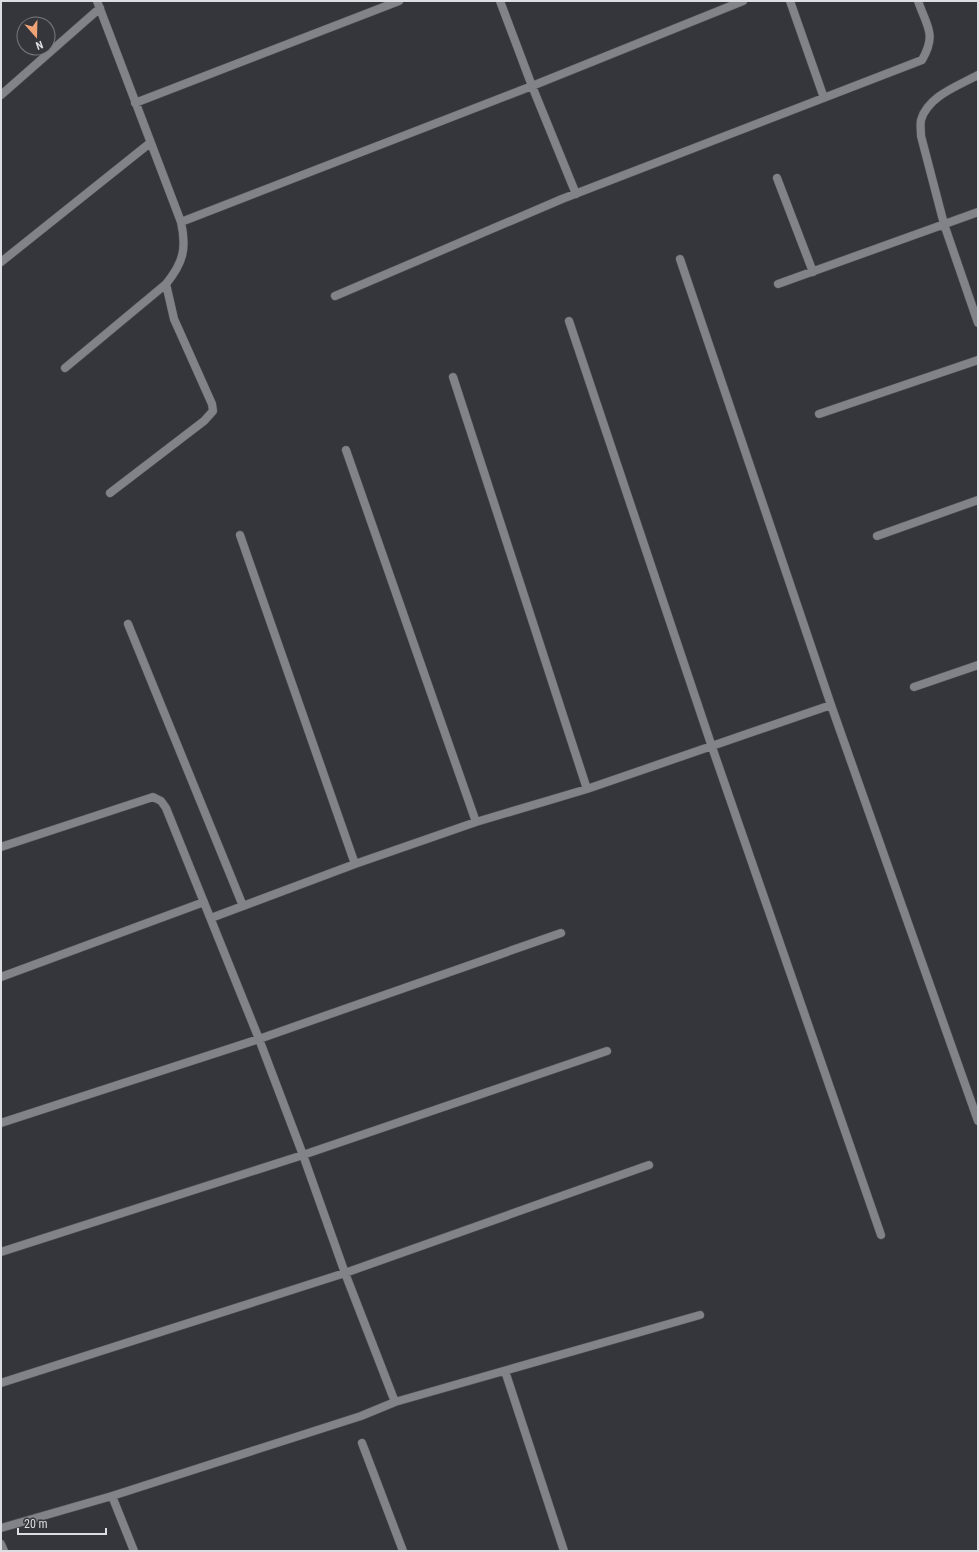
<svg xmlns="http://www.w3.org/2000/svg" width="979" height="1552" viewBox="0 0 979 1552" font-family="'Roboto Condensed',sans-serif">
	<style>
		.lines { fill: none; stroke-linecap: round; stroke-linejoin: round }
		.minor-casing { stroke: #525357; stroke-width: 9 }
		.minor { stroke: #818388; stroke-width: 8 }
	</style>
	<rect width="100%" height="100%" fill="#35363b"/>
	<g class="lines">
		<defs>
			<path id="minor" d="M97,1L181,222C187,249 183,263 166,284L174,319L212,404L213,411L204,421L110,493
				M500,1L532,86L576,194
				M790,1L824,98
				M978,75C958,86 928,96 921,120C920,125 921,131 921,136L944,224L978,323
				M1,95L100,8
				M135,103L399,1
				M777,178L813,272
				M181,222L532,86L743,1
				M680,259L831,705L978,1121
				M1,262L150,143
				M778,284L978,212
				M335,296L562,199L922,60C937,34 927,27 918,1
				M569,321L712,747L881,1235
				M65,368L166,284
				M453,377L587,789
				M819,414L978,360
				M346,450L476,822
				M240,535L355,864
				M877,536L978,500
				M128,624L243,906
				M914,687L978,665
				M1,847L153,797L161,801L166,808L259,1039L303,1155L345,1273L395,1402
				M211,918L355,864L476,822L587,789L831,705
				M1,977L204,902
				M1,1123L259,1039L561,933
				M1,1252L303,1155L607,1051
				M505,1371L564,1551
				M1,1383L345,1273L649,1165
				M362,1443L403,1551
				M112,1496L134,1551
				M1,1528L112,1496L361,1416L395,1402L700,1315
				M1,1544L4,1551"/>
		</defs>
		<!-- minor casing -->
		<use href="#minor" class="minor-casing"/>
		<!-- minor -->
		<use href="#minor" class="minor"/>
	</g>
	<!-- border -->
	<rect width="979" height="1552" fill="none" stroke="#dddee1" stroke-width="4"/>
	<!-- north arrow -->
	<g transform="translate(36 36) rotate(160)"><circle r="19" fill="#35363b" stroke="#78797d"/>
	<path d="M0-3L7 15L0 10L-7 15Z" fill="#efa376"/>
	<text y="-6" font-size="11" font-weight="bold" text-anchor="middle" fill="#dddee1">N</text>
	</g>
	<!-- scale -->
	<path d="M18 1528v6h88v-6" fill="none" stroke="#dddee1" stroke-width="2"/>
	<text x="24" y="1528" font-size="12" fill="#dddee1" stroke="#35363b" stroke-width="3" paint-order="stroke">20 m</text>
</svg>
